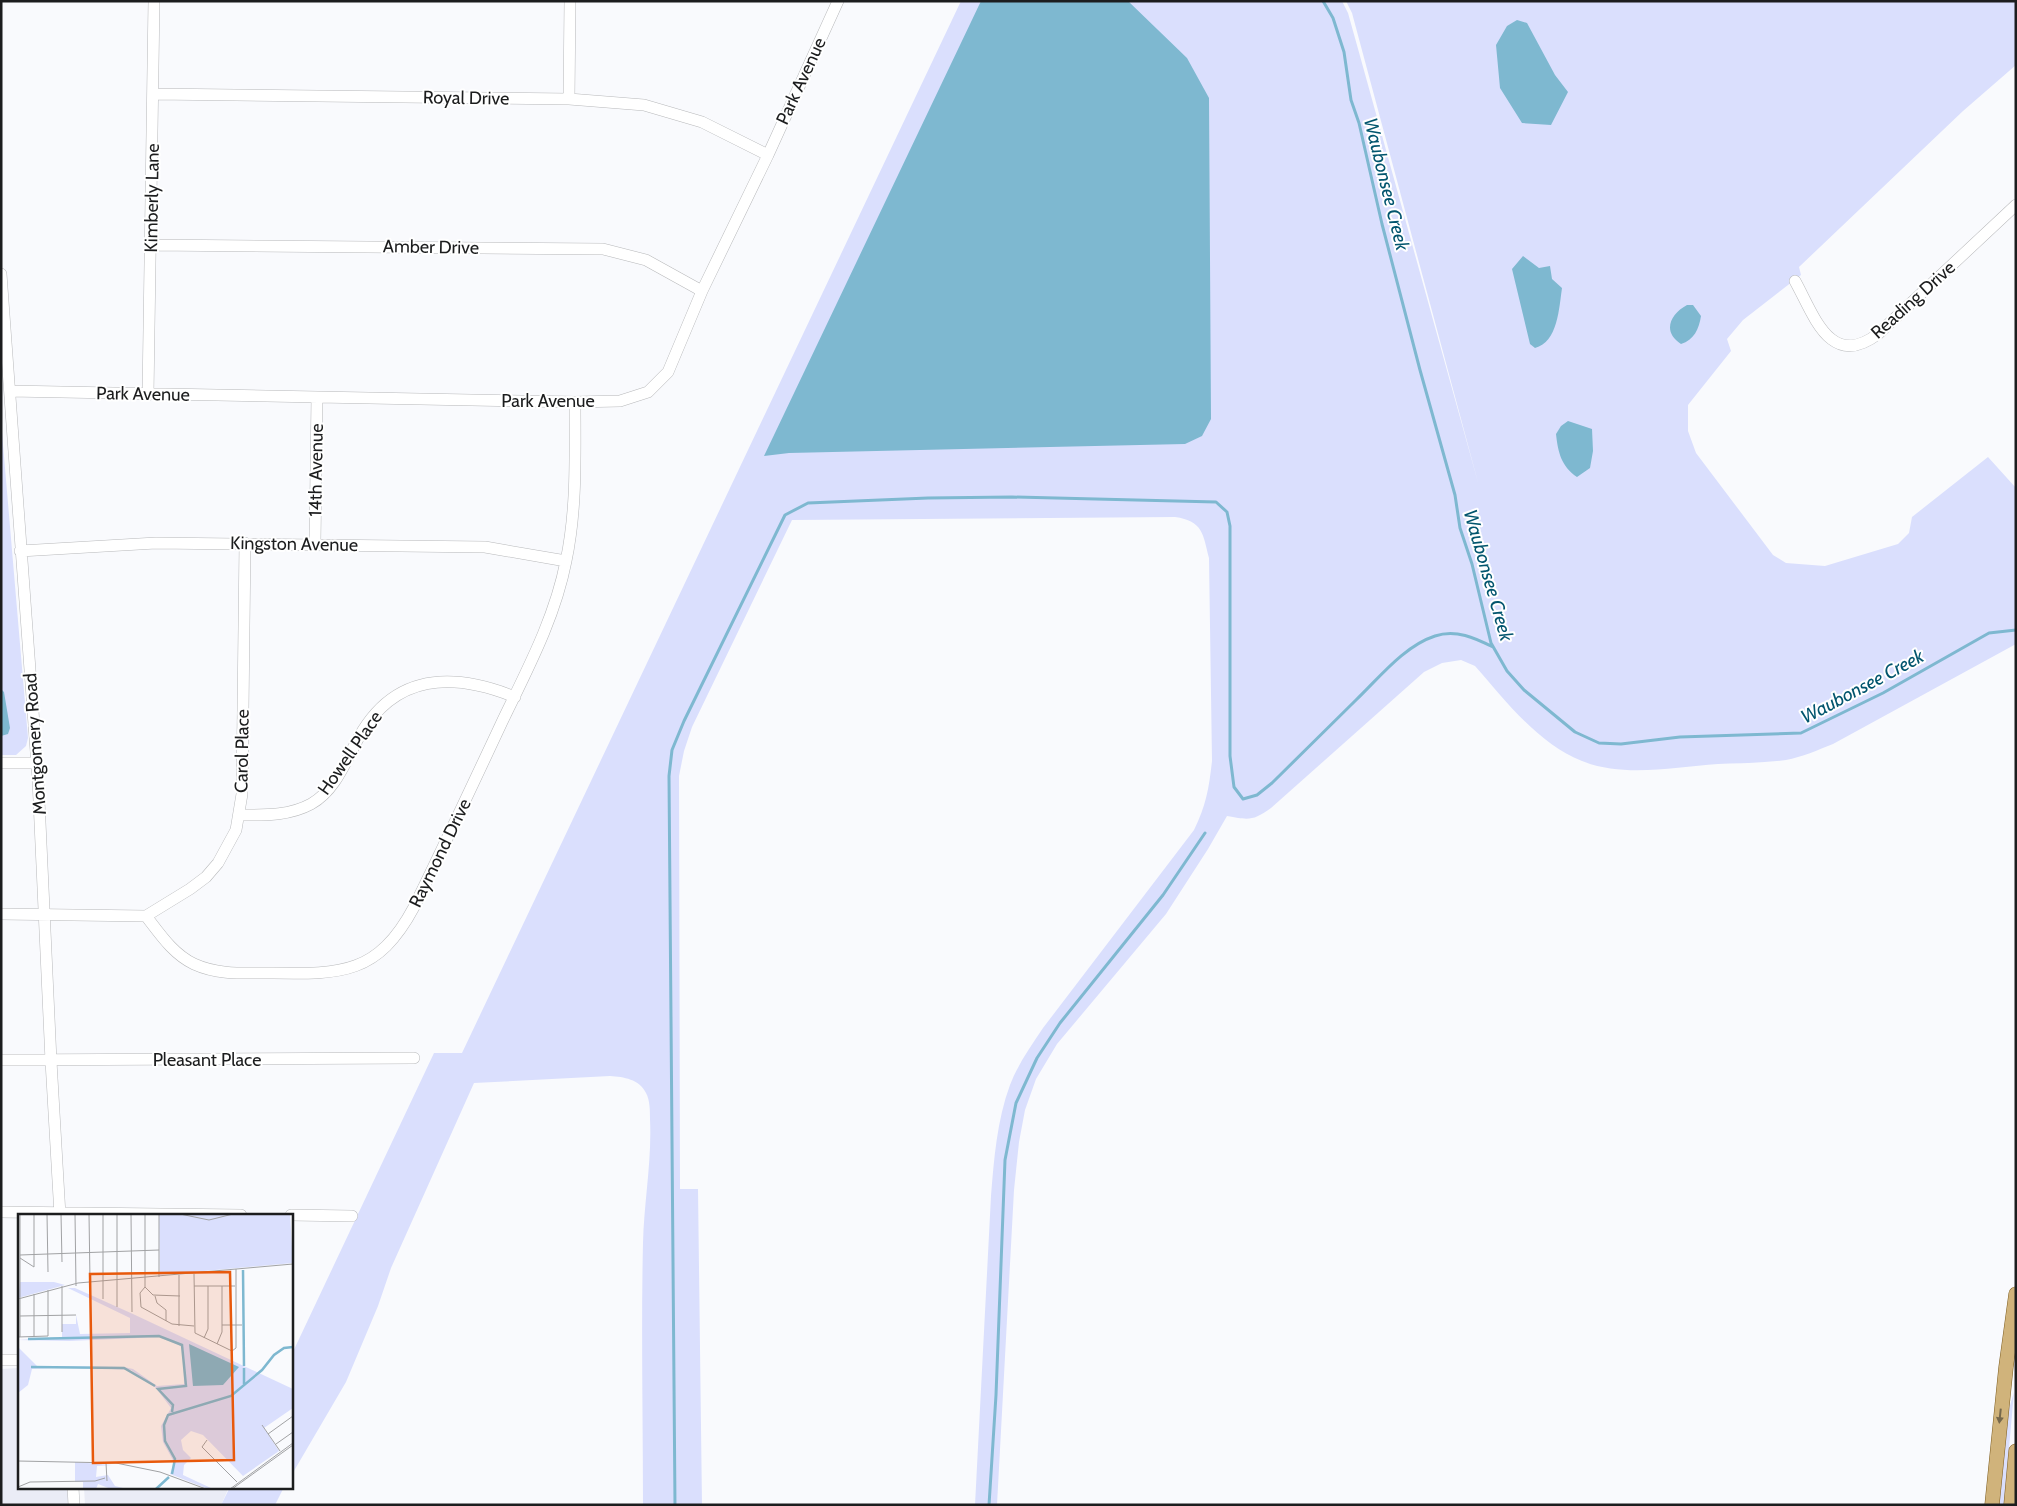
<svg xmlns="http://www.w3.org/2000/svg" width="2017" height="1506" viewBox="0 0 2017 1506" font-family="Cabin,sans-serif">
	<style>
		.built { fill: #eaecf6 }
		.green { fill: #dadffd }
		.water { fill: #7eb8d0 }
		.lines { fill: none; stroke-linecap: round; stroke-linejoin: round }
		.stream { stroke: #7eb8d0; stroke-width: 3 }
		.minor-casing { stroke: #b8b9bb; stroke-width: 12 }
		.major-casing { stroke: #7d5d21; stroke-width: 15 }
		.minor { stroke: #fff; stroke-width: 11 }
		.major { stroke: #d0b37b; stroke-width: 14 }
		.oneway { fill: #76684c }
		.labels { text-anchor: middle; stroke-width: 4; stroke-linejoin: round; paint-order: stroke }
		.street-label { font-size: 18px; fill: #1c1d1e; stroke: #fff }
		.water-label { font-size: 19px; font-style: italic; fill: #02556e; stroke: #fff }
		.inset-river { fill: none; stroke: #7eb8d0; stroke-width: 2.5 }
		.inset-road { fill: none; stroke: #a1a2a4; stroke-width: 1 }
		.view { fill: #e8590c; fill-opacity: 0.15; stroke: #e8590c; stroke-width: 2.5 }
		.inset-edge { fill: none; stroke: #1c1d1e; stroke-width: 2.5 }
	</style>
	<rect width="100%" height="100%" fill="#f9fafd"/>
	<!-- built -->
	<path class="built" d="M19,1368V1487H68L70,1505H1V1369Z
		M84,1487H229L221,1505H85Z"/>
	<!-- green -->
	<path class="green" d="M961,1H1342L1348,13L1360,56L1479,486L1352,13L1346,1H2016V65L1963,111L1799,267L1801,275L1743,320L1727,339L1731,351L1688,405V431L1696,453L1773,555L1786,563L1825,566L1898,544L1909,533L1912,517L1988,457L2016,488V644L1833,744C1818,750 1802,757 1786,760C1764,763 1740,763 1718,764C1674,767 1624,778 1582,761C1538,744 1505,700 1475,666L1461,660L1442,663L1424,672L1271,808C1253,821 1249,820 1227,816L1208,849L1166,914L1057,1044L1036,1079L1025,1110L1019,1142L1014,1190L997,1505H975L991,1196C994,1159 997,1120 1010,1085C1018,1064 1031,1046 1043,1028L1194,830C1206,806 1209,788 1212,761L1209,558C1203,534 1203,521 1175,517L792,520L692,727L684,751L679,776L680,1189H698L702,1505H643C643,1418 641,1330 643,1243C644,1202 652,1161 650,1119C650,1111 650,1100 646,1093C639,1079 624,1077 610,1076L474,1083L391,1268L378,1306L346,1382L291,1476V1356L434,1053H462Z
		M1,421L28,738L26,746L16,755H1Z
		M2014,1392L2004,1505H1998L2006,1419Z
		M230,1487H284L275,1505H221Z"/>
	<!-- water -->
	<path class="water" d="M981,1H1128L1187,58L1209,98L1211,419L1202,436L1185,444L789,453L764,456Z
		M1517,20L1527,23L1555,75L1568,92L1551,125L1522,123L1500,88L1496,45L1507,26Z
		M1523,256L1539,268L1550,266L1552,279L1562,288C1559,308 1558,342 1535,348L1530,344L1512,269Z
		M1687,305H1693L1701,316C1699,329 1694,340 1681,344C1662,332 1670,314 1687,305Z
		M1568,421L1592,429L1593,451L1590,468L1577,477C1561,466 1558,452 1556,434L1561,426Z
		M1,689L4,692L10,728L8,734L1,736Z"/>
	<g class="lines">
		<!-- stream -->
		<path class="stream" d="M1323,1L1333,18L1344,52L1351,100L1359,123L1382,224L1420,370L1455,495L1460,528L1472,564L1491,643L1507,671L1524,690L1575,732L1599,743L1621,744L1680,737L1801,733L1883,693L1989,633L2016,630
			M675,1505L669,776L672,750L684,721L785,515L808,503L928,498L1012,497L1216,502L1227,512L1230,526V756L1234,787L1243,799L1257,795L1272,783C1300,755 1328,728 1356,700C1379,678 1404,646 1435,636C1456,629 1475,638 1493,647
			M989,1505L996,1395L1005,1160L1016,1103L1037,1058L1060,1023L1163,895L1205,833"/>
		<defs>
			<path id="minor" d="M154,94L569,99L644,105L702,122L768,155
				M569,99L570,1
				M151,245L603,249L646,260L702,291
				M1,274L38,779L51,1061L60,1215
				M1795,281C1814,315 1830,370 1878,334L2016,205
				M10,391L575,402L620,401L648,392L668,372L702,291L768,155L838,1
				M148,395L154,1
				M315,543L317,397
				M20,551L156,543L485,547L566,561
				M1,763H37
				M240,815C264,815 289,816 311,804C336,790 346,760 359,737C395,673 453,672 515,697
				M1,914L146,916L190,889L206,877L218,863L236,830L242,794L245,543
				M146,916C160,934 173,954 194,964C218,975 243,973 269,973C340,974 377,976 414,907C444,846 473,784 502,722C527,670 555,618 566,561C577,509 575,455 575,402
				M1,1060L414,1058
				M1,1212L241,1215
				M291,1215L352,1216
				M1,1360H19
				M73,1487L74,1505"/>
			<path id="major" d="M1992,1505L2006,1367L2016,1294
				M2011,1505L2016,1451"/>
		</defs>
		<!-- minor casing -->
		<use href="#minor" class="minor-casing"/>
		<!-- major casing -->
		<use href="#major" class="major-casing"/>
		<!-- minor -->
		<use href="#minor" class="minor"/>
		<!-- major -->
		<use href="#major" class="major"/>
	</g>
	<!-- one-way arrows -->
	<defs><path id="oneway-solid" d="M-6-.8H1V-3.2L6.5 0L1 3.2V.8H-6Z" transform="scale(1.25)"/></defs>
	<use class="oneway" href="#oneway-solid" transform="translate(2000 1416) rotate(96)"/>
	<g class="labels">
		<!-- street labels -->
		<g class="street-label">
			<text transform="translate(801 81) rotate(-65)" y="6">Park Avenue</text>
			<text transform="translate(466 98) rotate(1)" y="6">Royal Drive</text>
			<text transform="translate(152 198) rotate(-89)" y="6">Kimberly Lane</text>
			<text transform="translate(431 247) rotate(1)" y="6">Amber Drive</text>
			<text transform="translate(1913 300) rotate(-42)" y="6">Reading Drive</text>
			<text transform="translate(143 394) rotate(1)" y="6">Park Avenue</text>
			<text x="548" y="407">Park Avenue</text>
			<text transform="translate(316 470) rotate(-89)" y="6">14th Avenue</text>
			<text transform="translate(294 544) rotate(1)" y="6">Kingston Avenue</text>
			<text transform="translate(35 744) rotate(-94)" y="6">Montgomery Road</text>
			<text transform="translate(242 751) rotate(-89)" y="6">Carol Place</text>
			<text transform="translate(350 753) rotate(-55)" y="6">Howell Place</text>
			<text transform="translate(440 853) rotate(-64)" y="6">Raymond Drive</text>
			<text x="207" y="1066">Pleasant Place</text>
		</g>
		<!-- water labels -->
		<g class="water-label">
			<text transform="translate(1387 184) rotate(76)" y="7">Waubonsee Creek</text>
			<text transform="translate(1489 575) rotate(74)" y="7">Waubonsee Creek</text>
			<text transform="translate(1862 686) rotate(-28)" y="7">Waubonsee Creek</text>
		</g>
	</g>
	<!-- overview -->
	<g transform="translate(18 1214)">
		<rect width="275" height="275" fill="#f9fafd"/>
		<path d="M141,0H272L275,49L142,61ZM36,68L47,71L0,84L2,68ZM50,74H57L115,100L275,175V194L246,214L261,237L225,262L185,221L173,217L163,226L165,236L173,244L166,251L165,261L195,275H190L152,260L156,248L145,228L143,212L153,194L138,174L113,156L54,153L14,155L10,171L0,179V133L19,152L106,153L115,155L139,172L166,170L165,133L143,123L51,127L0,126L44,123V110H58V101L62,120L112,119V104ZM57,248L94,251L79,252L78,263L90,261L97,272L109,275H93L80,270L78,275H65V268H57Z" fill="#dadffd"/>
		<path d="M171,130L221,153L205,171L175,172Z" fill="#7eb8d0"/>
		<path class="inset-river" d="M225,56L226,152M10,125L141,122L164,131L168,172L140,175L155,191L154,198M13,153L106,154L137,172M226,154V170M154,260L157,245L147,227L146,211L150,201L213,182L244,156L256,141L266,134L275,133M138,275L151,263"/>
		<path class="inset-road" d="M2,0V123M29,0L30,58M43,0L44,48M57,0L58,72M71,0L72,67M99,0V93M113,0L114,98M127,0V73L122,79L123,93L154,110L176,112M141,0V63M162,0L191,6L215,0M2,41L141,36M2,44L16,53V0M176,60L177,119L214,137L218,134V55M44,72V118M176,72H217M127,73L135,81L162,82M16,80V123M137,82L139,89L148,96V107M0,85L60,69L275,50M85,85V0M2,102L58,101M204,111H224M161,112V61M0,123L30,122V76M186,124L190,115V72M199,130L204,118V72M244,211L262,237M250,220L275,202M189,226L184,233L219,268M258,230L275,218M0,247L98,249L142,258L188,275M88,249L89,267M0,273L12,268L77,267L87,264M212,275L275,229M214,275L275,231"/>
		<path class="view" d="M212,58L216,246L75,249L72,60Z"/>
		<rect width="275" height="275" class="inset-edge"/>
	</g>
	<!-- border -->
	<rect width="2017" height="1506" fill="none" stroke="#1c1d1e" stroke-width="5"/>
</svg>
